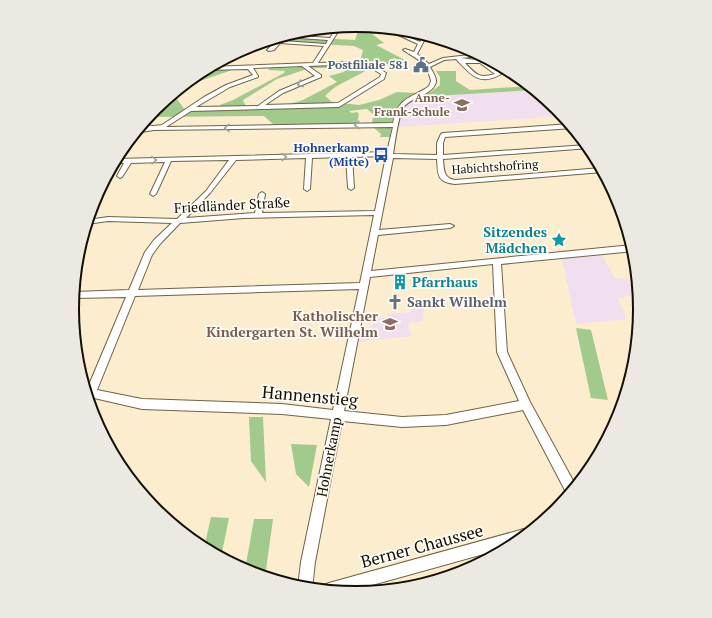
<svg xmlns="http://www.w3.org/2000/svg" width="712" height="618" viewBox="0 0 712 618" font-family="'PT Serif',serif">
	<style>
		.education { fill: #f1deee }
		.green { fill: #a1ca8c }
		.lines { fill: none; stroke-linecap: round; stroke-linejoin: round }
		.minor-casing { stroke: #6f6347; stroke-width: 2 }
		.minor { fill: #fff; fill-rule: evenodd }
		.oneway { stroke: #a19f9b }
		.labels { text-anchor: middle; stroke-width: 3.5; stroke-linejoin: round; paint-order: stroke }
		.far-service-label { font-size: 12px; font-weight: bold; fill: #4e5e75; stroke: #fefcf5; text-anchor: end }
		.far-education-label { font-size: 12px; font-weight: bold; fill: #785e54; stroke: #fefcf5; text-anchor: end }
		.far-transit-label { font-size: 12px; font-weight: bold; fill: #164399; stroke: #fefcf5; text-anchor: end }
		.far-street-label { font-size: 12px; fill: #140f05; stroke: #fefcf5 }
		.street-label { font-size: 14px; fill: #140f05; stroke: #fefcf5 }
		.culture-label { font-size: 14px; font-weight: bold; fill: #0d838f; stroke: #fefcf5; text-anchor: end }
		.worship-label { font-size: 14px; font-weight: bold; fill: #5b616d; stroke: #fefcf5; text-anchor: start }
		.education-label { font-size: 14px; font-weight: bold; fill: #785e54; stroke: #fefcf5; text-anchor: end }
		.near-street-label { font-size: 17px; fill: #140f05; stroke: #fefcf5 }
		.rim { fill: none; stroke: #140f05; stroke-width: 2 }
	</style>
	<rect width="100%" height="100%" fill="#fbedcd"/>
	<!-- education -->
	<path class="education" d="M534,90L557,108L563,116L398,127L402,109L406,104L417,97Z
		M602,255L614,278L628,279L635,295L618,298L627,319L576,324L562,259Z
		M424,306L423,321L408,323L411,336L357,342L358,337L368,334L370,326H372L374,320L378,321V318H388V314L412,312L410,307Z"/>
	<!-- green -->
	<path class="green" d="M360,25L375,27L382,32L372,34L384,43L376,45L405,60V62L399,65L382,64L380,68L372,67C356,78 338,82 325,96L332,102L359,105L379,100L397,92L416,93C393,105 394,113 390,137H380L381,134L372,126L373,114L367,109L349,111L352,113L357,112L359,114L357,124L275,126L264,116L150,117L198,73L203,70L235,69L197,82L177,99L185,110L286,105L303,100L337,82L329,76L344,72L345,69L329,68H311L309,66L357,64L360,62L363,50L354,46L266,41L281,36L355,40Z
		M304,67L307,69L277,79L243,100L246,107L220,106V105L233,100L284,73L285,71L268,70L270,68Z
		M436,71H456V81L470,90L530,86L534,90L417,97L431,92L440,85V77Z
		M576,328L591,330L608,400L591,398Z
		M249,417H263L266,482L251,461Z
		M291,444L317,445L309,487L296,474Z
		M211,517L229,518L221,557L204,548Z
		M254,519H273L265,577L245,570Z"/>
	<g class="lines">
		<defs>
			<path id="minor" d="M337,27H341L318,63L351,62L353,64L308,66L321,75V77L283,93L265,105L338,103L380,77L381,74L376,71V69H380L386,73L384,79L339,107L191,111L166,127L393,123C399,99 405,100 425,89L429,86L431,81C427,62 417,59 403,50L405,49L414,52L418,44L396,34L399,33L420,42L424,34L427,35L417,54L429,64L443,58L478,54L482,56L461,58L483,61L501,74C480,87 470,74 456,59L444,60L430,67C432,71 436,76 436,81C435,95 410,97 403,108C398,117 395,143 393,154L437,155V143L441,134L443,133L570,124L573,128L445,137L443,143V155L587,145L590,148L443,159C444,169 443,178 455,180L601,168L603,172L455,184C437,182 438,175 437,159L393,158L379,230L450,224L454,226L450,228L378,235L371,271L632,245L634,251L501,264L507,352L530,402L576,486L568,496L523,410L446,425L402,427L342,421L315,562L312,589L298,587L301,562L331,419L282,414L142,409L94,398L92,402L89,403L86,392L126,297L73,298L74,292L129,290L145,252L154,240L172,223L108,221L87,224L88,220L108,217L177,219L206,191L229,160L171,161L156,194L153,196L150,194L165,162L131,163L122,177L120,178L117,176L124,163H114L116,159L387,152L393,127L154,130L134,133L137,130L142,129L139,128L141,125L154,126L162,125L204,97L226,85L253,75L248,69L203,70L208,67L313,63L324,46L280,43L274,50L269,51L267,50L281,36L286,35L330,38ZM285,37L328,40L326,44L282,41ZM465,63H480L495,74C478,79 476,74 465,63ZM302,66L315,76L279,91L258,106L196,107L230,87L258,77V76L253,68ZM386,156L375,211L262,213L265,194L262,192L259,194L255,213L186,218L210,193L236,160L306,158L304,189L307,191L310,189L312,158L346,157L348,188L351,190L354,188L352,157ZM374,215L360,283L138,290L152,255L160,244L180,223L244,218ZM493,264L497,352L519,401L446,415L402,417L344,411L370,277ZM359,289L333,410L282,404L142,399L97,390L135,296Z
				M524,529L529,533L513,546L347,592L322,590L324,585L329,583Z"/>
		</defs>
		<!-- minor casing -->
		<use href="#minor" class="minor-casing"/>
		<!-- minor -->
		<use href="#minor" class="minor"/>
	</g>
	<!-- one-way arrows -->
	<defs><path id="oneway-chevron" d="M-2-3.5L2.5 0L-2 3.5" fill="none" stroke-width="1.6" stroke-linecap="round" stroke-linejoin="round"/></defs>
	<g class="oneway">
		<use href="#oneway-chevron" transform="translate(300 84) rotate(159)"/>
		<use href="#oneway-chevron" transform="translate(357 125) rotate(179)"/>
		<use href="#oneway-chevron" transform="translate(227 128) rotate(179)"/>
		<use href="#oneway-chevron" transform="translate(284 157) rotate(-1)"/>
		<use href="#oneway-chevron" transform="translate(154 160) rotate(-1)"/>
	</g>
	<!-- icons -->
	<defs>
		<symbol id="civic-bare" viewBox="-9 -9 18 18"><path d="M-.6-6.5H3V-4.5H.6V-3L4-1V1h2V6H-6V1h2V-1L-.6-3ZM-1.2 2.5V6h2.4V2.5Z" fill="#5c6f8a" stroke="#fefcf5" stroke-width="2.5" paint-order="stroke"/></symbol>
		<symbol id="school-bare" viewBox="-9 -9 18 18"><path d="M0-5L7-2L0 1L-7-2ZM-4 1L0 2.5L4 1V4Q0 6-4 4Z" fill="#8d6e63" stroke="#fefcf5" stroke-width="2.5" paint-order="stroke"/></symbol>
		<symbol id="bus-bare" viewBox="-9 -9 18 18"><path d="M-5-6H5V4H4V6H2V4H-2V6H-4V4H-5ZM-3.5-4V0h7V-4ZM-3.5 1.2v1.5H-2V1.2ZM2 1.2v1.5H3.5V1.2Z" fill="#1a4fb4" stroke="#fefcf5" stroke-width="2.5" paint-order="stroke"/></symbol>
		<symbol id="sight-bare" viewBox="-9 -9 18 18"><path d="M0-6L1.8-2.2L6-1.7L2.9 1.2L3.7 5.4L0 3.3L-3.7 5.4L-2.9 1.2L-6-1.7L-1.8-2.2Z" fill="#0f9aa8" stroke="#fefcf5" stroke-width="2.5" paint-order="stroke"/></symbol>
		<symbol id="building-bare" viewBox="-9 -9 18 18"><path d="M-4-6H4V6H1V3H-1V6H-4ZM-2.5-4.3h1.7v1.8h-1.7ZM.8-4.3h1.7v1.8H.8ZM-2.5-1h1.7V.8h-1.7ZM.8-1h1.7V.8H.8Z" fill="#0f9aa8" stroke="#fefcf5" stroke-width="2.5" paint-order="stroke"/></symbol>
		<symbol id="church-bare" viewBox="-9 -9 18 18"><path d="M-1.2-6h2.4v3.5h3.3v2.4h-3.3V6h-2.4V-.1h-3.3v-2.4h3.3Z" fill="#6b7280" stroke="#fefcf5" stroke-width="2.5" paint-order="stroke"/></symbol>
	</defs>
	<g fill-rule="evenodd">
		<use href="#civic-bare" x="410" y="54" width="22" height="22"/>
		<use href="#school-bare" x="451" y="94" width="22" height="22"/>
		<use href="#bus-bare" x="370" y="144" width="22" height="22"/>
		<use href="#sight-bare" x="548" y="229" width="22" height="22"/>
		<use href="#building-bare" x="389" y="271" width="22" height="22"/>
		<use href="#church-bare" x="384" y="291" width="22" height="22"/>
		<use href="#school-bare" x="379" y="313" width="22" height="22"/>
	</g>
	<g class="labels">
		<!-- far-service labels -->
		<g class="far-service-label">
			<text x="409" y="69">Postfiliale 581</text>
		</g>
		<!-- far-education labels -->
		<g class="far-education-label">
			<text x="450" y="102">Anne-<tspan x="450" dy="14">Frank-Schule</tspan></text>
		</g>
		<!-- far-transit labels -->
		<g class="far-transit-label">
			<text x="369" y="152">Hohnerkamp<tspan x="369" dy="14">(Mitte)</tspan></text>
		</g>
		<!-- far-street labels -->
		<g class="far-street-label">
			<text transform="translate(495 167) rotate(-4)" y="4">Habichtshofring</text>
		</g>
		<!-- street labels -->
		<g class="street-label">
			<text transform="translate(232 205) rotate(-3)" y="5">Friedländer Straße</text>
			<text transform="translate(329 457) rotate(-79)" y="5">Hohnerkamp</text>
		</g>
		<!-- culture labels -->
		<g class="culture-label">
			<text x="547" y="237">Sitzendes<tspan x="547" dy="16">Mädchen</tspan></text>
			<text x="412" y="287" text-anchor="start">Pfarrhaus</text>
		</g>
		<!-- worship labels -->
		<g class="worship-label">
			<text x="407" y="307">Sankt Wilhelm</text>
		</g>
		<!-- education labels -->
		<g class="education-label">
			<text x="378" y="321">Katholischer<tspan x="378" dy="16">Kindergarten St. Wilhelm</tspan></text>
		</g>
		<!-- near-street labels -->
		<g class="near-street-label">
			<text transform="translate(310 396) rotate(5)" y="6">Hannenstieg</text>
			<text transform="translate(422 546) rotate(-15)" y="6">Berner Chaussee</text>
		</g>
	</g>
	<!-- crop -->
	<path d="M0 0H712V618H0ZM79 309a277 277 0 1 1 554 0a277 277 0 1 1-554 0Z" fill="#ebe9e2" fill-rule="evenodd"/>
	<path class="rim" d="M79 309a277 277 0 1 1 554 0a277 277 0 1 1-554 0Z"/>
</svg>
